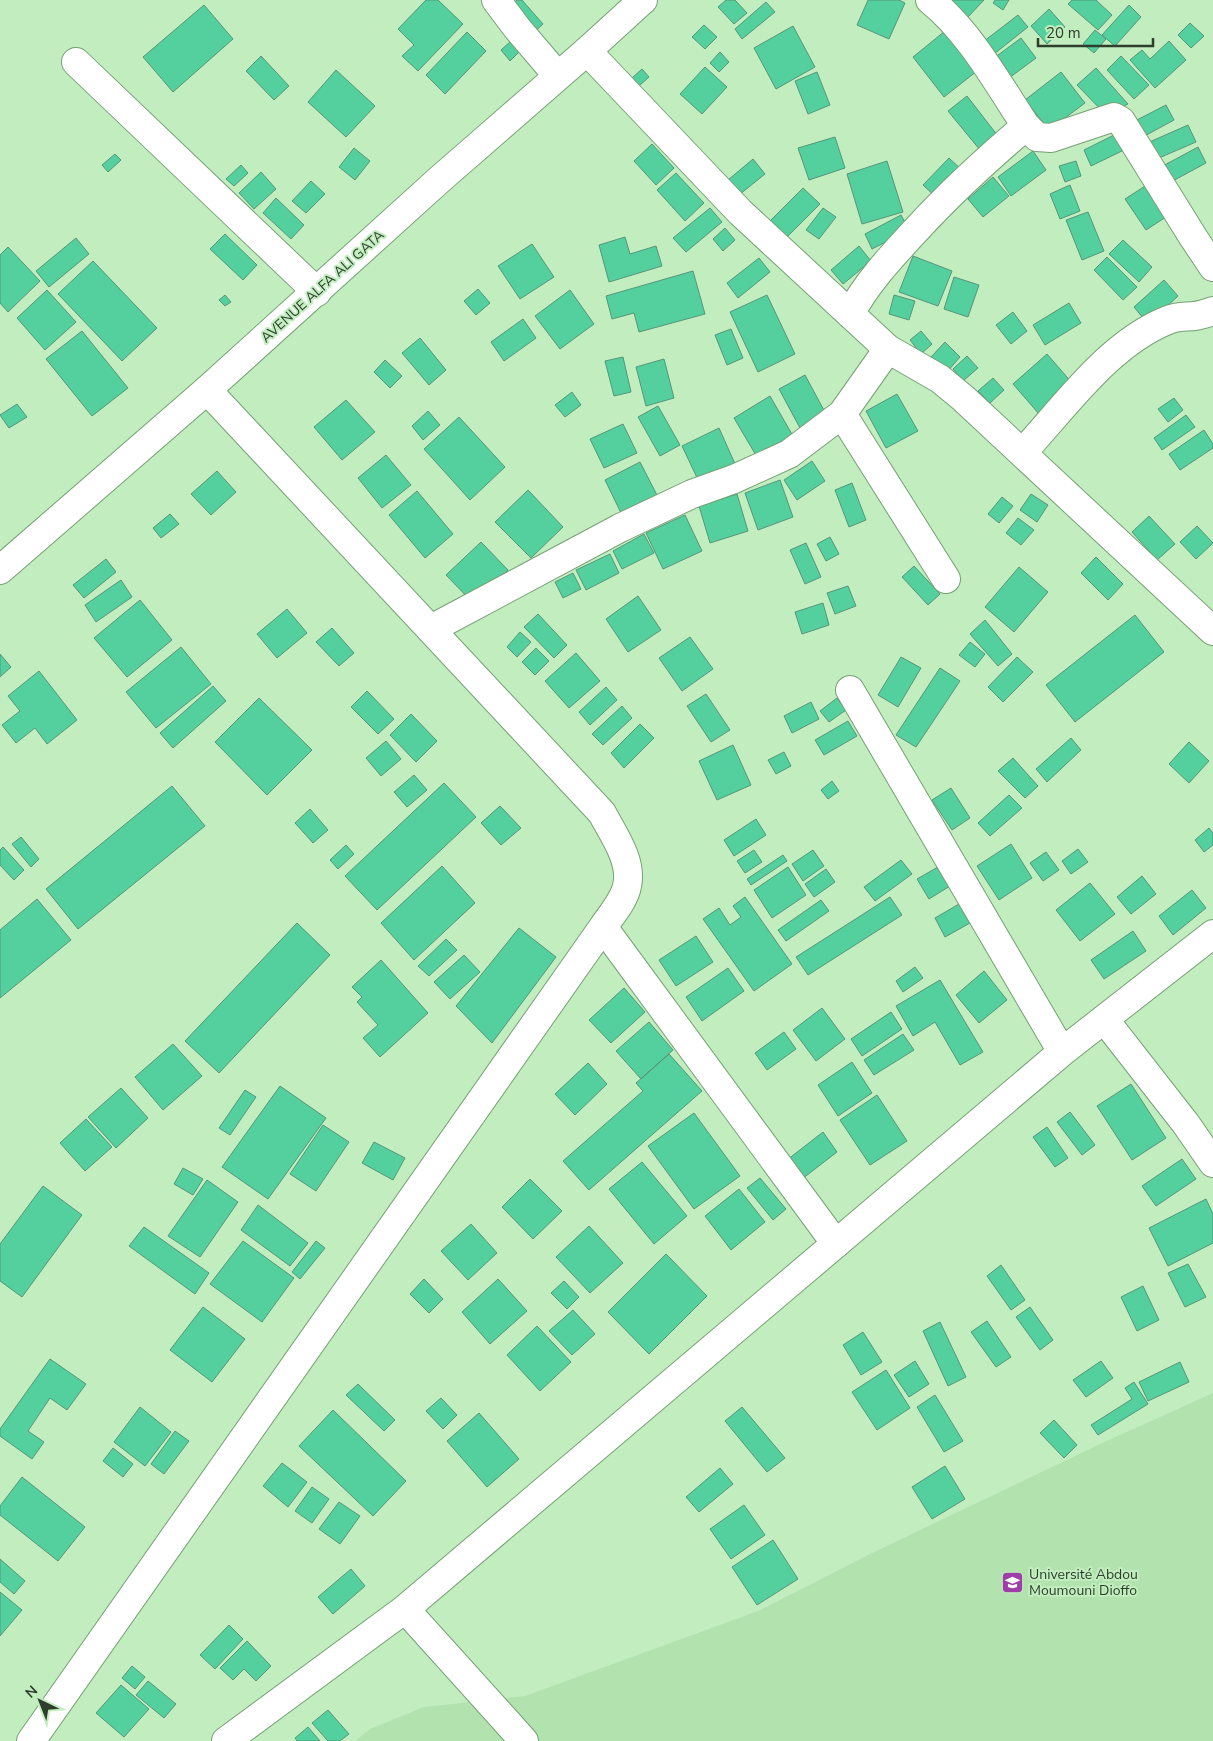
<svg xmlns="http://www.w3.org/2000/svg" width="1213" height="1741" viewBox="0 0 1213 1741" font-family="'Nunito Sans',sans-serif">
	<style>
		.built { fill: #b2e3af }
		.building { fill: #53d09e; stroke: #579579 }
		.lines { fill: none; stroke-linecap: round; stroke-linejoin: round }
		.minor-casing { stroke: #76a075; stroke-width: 30 }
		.tertiary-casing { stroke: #76a075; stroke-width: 30 }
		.minor { stroke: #fff; stroke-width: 28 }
		.tertiary { stroke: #fff; stroke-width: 28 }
		.labels { text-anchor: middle; stroke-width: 4; stroke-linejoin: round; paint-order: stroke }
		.street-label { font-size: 14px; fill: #2d3f2c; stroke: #c2eebf }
		.poi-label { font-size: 14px; fill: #2d3f2c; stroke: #c2eebf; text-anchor: start }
	</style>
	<rect width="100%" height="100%" fill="#c2eebf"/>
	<!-- built -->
	<path class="built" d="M1213,1393V1741H355L370,1729L424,1707L525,1696L758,1611L870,1554L1100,1444Z"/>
	<!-- building -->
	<path class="building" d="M426,0H438L463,24L418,71L402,56L414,45L398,29Z
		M517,0H522L543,24L531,35L508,8Z
		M726,0H735L747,13L734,24L718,7Z
		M868,0H899L905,3L889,39L857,25Z
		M948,0H984L967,18Z
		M995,0H1009L1003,10L993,3Z
		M1072,0H1096L1112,15L1098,30L1068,4Z
		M766,2L775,12L742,39L735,29Z
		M204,5L233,39L173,92L143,57Z
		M1129,5L1141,17L1115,46L1102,35Z
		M1049,9L1065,27L1047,44L1031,26Z
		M1018,15L1028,27L989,58L979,45Z
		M1190,23L1204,36L1191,48L1178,35Z
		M704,25L717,37L705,49L692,37Z
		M793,26L815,67L776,89L754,48Z
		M1095,30L1106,39L1094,53L1083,44Z
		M945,31L977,71L944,97L913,57Z
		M467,32L486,51L445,94L426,75Z
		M1021,38L1036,58L1005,81L990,61Z
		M1169,41L1186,60L1155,88L1130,60L1142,50L1150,59Z
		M510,42L519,52L510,61L501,50Z
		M720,52L729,62L719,72L710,63Z
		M261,56L289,86L274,100L246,71Z
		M1121,56L1149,85L1134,99L1107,70Z
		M705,67L727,87L702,114L680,94Z
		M1096,68L1128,104L1106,115L1077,85Z
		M642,69L649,77L639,86L632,78Z
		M336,70L375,106L346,137L308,102Z
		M817,72L830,105L808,114L795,81Z
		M1061,72L1085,103L1049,130L1025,100Z
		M967,96L998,136L980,150L948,111Z
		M1166,105L1174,120L1139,139L1131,123Z
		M1188,125L1196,142L1152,161L1145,144Z
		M1116,134L1124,150L1091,166L1084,150Z
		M835,137L845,168L809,180L798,148Z
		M652,144L674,168L656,185L634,161Z
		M1198,147L1206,163L1169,183L1161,167Z
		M354,148L370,161L355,180L339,167Z
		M1033,151L1046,170L1011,196L998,177Z
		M115,154L121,160L108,172L102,165Z
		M949,158L964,172L938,199L923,185Z
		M753,159L765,174L734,199L722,185Z
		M887,161L903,212L862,224L847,174Z
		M1076,161L1081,176L1065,182L1059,166Z
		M241,165L248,173L234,186L226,179Z
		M261,172L276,189L254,209L239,193Z
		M676,173L704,203L685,221L657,190Z
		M993,177L1009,196L983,217L968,199Z
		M311,181L325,194L306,213L292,201Z
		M1070,185L1080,211L1060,219L1050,194Z
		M1145,186L1166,217L1146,230L1125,199Z
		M803,188L820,204L786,238L769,222Z
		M276,198L304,225L291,239L263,213Z
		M710,208L722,222L686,252L673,238Z
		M823,208L836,217L819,239L806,230Z
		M1088,212L1104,251L1082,260L1066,220Z
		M901,215L909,230L872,249L865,234Z
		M725,228L735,240L723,251L713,239Z
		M225,234L257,265L243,280L210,249Z
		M625,237L630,254L656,246L662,266L609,282L599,245Z
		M76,238L89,254L49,287L36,271Z
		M1123,240L1152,267L1139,282L1109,254Z
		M532,244L554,277L520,299L498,266Z
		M859,246L871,261L843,284L831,270Z
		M8,247L40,281L8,312L0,303V255Z
		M913,256L952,271L938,306L899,292Z
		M1107,257L1137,287L1123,300L1094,270Z
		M759,258L770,272L738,298L727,283Z
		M93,261L157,328L122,361L58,294Z
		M693,271L705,314L639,332L634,313L612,319L606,296Z
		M954,277L979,285L968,317L944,309Z
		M1164,280L1178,296L1148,324L1134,307Z
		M478,289L490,303L476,315L464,301Z
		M47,290L76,322L45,350L17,318Z
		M570,290L594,324L560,349L535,316Z
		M225,295L231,302L225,306L219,300Z
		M767,295L795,354L758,372L730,312Z
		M894,295L915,301L909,320L889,314Z
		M1069,303L1081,323L1045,345L1033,325Z
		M1013,312L1027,331L1011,344L996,325Z
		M523,319L536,338L504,361L491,342Z
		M731,329L743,358L727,365L715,335Z
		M82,331L128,388L92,416L46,359Z
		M921,331L932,344L921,354L910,340Z
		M420,338L446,370L429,385L402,353Z
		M945,342L960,357L947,372L931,357Z
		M1047,354L1073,384L1039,414L1013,384Z
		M967,356L978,368L963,381L953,369Z
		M623,357L631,392L614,396L605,361Z
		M664,359L674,398L646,406L636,367Z
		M385,360L402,376L390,388L374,372Z
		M805,375L826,414L800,428L779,389Z
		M993,378L1004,390L990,403L978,391Z
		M572,392L581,405L565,417L555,405Z
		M897,394L918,431L886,448L866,411Z
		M770,396L793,436L757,457L734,418Z
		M1174,398L1183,410L1168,422L1158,409Z
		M346,400L375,432L342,460L314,427Z
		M17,404L27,417L9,428L0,415Z
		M658,406L680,445L660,456L638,417Z
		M428,411L440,425L423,440L412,426Z
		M1186,415L1195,427L1162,450L1154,438Z
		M459,417L505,467L470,500L424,449Z
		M623,424L637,453L604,468L590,439Z
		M719,428L736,466L700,484L682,446Z
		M1204,430L1213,444V448L1180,470L1169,454Z
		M386,455L411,485L382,508L358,478Z
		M812,461L825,481L797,500L784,480Z
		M640,462L658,497L622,515L605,480Z
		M217,471L236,492L211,515L191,494Z
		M780,480L793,517L758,530L745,493Z
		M852,483L866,520L849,527L835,490Z
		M528,490L563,527L531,558L495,522Z
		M417,491L453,534L425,558L389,515Z
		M737,494L748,531L710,543L699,506Z
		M1031,494L1048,505L1037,522L1020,510Z
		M1002,497L1013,506L999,523L988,514Z
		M170,514L179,524L161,538L153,528Z
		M685,515L702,551L663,569L646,533Z
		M1149,516L1175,544L1157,560L1132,532Z
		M1018,518L1034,530L1021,545L1006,533Z
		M1197,526L1213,543L1196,559L1180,542Z
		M644,534L654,553L622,569L613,551Z
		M830,537L839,554L826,561L817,544Z
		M481,542L508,570L473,603L446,575Z
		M806,543L821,577L805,584L790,550Z
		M610,554L619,573L586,590L576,570Z
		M1096,557L1123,584L1108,600L1081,573Z
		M106,559L116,572L84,598L73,585Z
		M914,566L940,594L928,605L902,577Z
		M1019,567L1048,592L1014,632L985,607Z
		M573,573L581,589L563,598L555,582Z
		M121,580L132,597L96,622L85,605Z
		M848,586L856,606L835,614L827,593Z
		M638,596L661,630L628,652L606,619Z
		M140,600L172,640L127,677L94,638Z
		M823,603L829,625L802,634L795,612Z
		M287,609L307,633L277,658L257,634Z
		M538,614L567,645L554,658L524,627Z
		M1135,615L1164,652L1075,722L1046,685Z
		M985,620L1012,654L998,666L970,634Z
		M332,628L354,653L339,666L316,642Z
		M520,632L531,642L517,657L507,647Z
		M690,637L713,669L682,691L659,658Z
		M970,642L985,654L975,667L959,655Z
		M181,647L211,684L156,728L126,692Z
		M536,648L549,661L535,675L522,662Z
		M576,653L600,681L569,708L545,681Z
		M0,654L11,667L0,677Z
		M901,657L921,668L898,707L878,695Z
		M1017,657L1033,672L1003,702L988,687Z
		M940,668L960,681L916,747L896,735Z
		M39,671L77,720L47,744L35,728L16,743L2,725L20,711L8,696Z
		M213,686L226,701L173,748L160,733Z
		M606,687L617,700L590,725L579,712Z
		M367,691L394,719L378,734L351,707Z
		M706,694L730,730L711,742L687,706Z
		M259,698L312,750L267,795L215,742Z
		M837,698L846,710L829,722L820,711Z
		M811,702L819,719L792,733L784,716Z
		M622,706L632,718L603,745L592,734Z
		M411,714L437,741L416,762L390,735Z
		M848,721L857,736L824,755L815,740Z
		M640,724L654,738L624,768L611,753Z
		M1071,738L1081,750L1047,782L1036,769Z
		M386,741L401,759L381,776L366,758Z
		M1189,742L1209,761L1189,783L1169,764Z
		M733,745L751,785L717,800L699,761Z
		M784,752L791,766L776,774L768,760Z
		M1013,758L1038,786L1025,798L998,771Z
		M414,775L427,790L407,807L394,792Z
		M832,781L839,791L828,799L821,790Z
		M444,783L476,817L377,910L345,876Z
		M172,786L205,826L78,929L46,889Z
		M951,788L970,818L952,830L932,800Z
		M1009,795L1022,808L990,836L978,823Z
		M500,806L521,828L501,845L481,823Z
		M310,809L328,830L313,843L295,823Z
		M756,819L766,835L734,856L724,840Z
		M1209,828L1213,833V845L1204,852L1195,840Z
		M21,837L39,859L31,867L12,844Z
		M1011,844L1032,878L999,900L977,866Z
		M346,845L354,854L338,869L330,860Z
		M3,847L24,870L14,880L0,865V850Z
		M1078,849L1088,862L1071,874L1062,861Z
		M754,850L762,862L745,873L737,861Z
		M813,850L824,866L803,881L792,864Z
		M1046,852L1059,870L1043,881L1030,863Z
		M783,855L787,861L751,885L747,879Z
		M901,860L912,874L875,901L864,887Z
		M442,866L475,903L414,960L381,923Z
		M788,867L806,895L772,918L754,890Z
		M938,867L950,886L929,899L917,879Z
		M826,869L835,882L814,897L805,884Z
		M1142,876L1156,894L1131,914L1117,897Z
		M1090,883L1115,914L1080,941L1056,910Z
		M1192,890L1206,908L1173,935L1159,916Z
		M745,897L792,964L754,991L703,919L719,908L730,925L741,917L733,906Z
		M890,897L902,915L808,975L796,957Z
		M37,899L71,940L0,998V930Z
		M821,900L829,911L786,941L778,930Z
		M959,904L970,923L945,937L935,918Z
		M297,923L330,955L219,1073L185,1041Z
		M519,928L556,957L492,1043L456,1006Z
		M1133,931L1146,951L1104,979L1091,960Z
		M696,936L713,962L676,986L659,960Z
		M446,939L457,950L429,976L418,966Z
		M464,955L480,972L450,999L434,982Z
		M381,960L428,1013L380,1057L363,1038L378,1025L357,1002L362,997L352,987Z
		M915,967L923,978L903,992L896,981Z
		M728,968L744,991L702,1021L686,997Z
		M984,971L1007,1000L979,1023L956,995Z
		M940,980L983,1052L960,1065L935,1022L913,1036L896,1006Z
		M624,988L645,1012L611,1043L589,1020Z
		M822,1008L845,1039L816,1061L793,1030Z
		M891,1012L902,1029L862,1056L851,1039Z
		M649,1022L673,1050L641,1079L616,1051Z
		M784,1032L796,1049L767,1070L755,1053Z
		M903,1034L914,1050L874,1075L864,1060Z
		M173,1044L202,1076L163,1110L135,1077Z
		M669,1054L702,1091L589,1190L563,1161L643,1091L636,1083Z
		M852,1062L872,1093L838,1116L818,1085Z
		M588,1063L607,1084L575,1115L555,1094Z
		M1131,1084L1166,1138L1132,1160L1097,1106Z
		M280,1086L326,1118L268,1199L222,1167Z
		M121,1088L148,1118L116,1148L88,1117Z
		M245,1090L256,1097L230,1135L219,1128Z
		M877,1095L907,1141L870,1165L840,1120Z
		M1070,1112L1095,1145L1082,1155L1057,1122Z
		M694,1113L740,1176L694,1209L648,1146Z
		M86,1119L112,1147L85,1171L60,1143Z
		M323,1125L349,1142L316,1191L290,1174Z
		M1047,1127L1068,1158L1055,1167L1033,1137Z
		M823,1132L837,1152L802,1179L787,1160Z
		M374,1142L405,1158L393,1180L362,1163Z
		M1182,1159L1196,1179L1156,1206L1142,1186Z
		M642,1162L687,1216L654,1244L609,1189Z
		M183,1168L203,1179L193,1195L174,1184Z
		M760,1178L786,1209L773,1220L747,1188Z
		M530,1179L562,1211L533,1239L502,1207Z
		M207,1180L238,1202L200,1257L168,1236Z
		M43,1186L82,1215L22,1297L0,1281V1244Z
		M739,1189L765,1222L731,1250L705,1216Z
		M1206,1199L1213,1214V1243L1168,1266L1149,1228Z
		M258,1205L308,1243L290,1266L241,1230Z
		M471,1224L497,1253L468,1280L441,1251Z
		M589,1226L623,1263L590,1293L556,1257Z
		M144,1227L209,1273L195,1294L129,1246Z
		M243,1241L294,1278L262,1322L210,1284Z
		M316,1241L325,1248L300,1279L292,1272Z
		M666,1254L707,1296L649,1354L608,1312Z
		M1188,1264L1206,1297L1185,1307L1168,1273Z
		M1001,1265L1025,1300L1011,1310L987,1276Z
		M424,1279L443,1299L429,1313L410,1294Z
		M498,1279L527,1311L490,1344L462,1312Z
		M564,1281L579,1297L567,1309L551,1293Z
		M1143,1286L1159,1320L1137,1331L1121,1297Z
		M203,1307L245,1339L212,1382L170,1350Z
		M1030,1307L1053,1340L1040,1350L1016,1317Z
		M573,1310L595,1334L572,1355L549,1331Z
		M987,1321L1011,1357L996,1367L971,1332Z
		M940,1322L966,1377L948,1386L923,1331Z
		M537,1326L571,1362L540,1391L507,1355Z
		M863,1332L882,1362L861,1375L843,1345Z
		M50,1359L86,1384L67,1410L50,1398L28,1431L44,1442L32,1459L0,1436V1429Z
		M915,1361L929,1384L909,1397L894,1375Z
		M1101,1361L1113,1378L1086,1397L1073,1380Z
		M1180,1362L1189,1382L1148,1401L1139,1382Z
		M886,1370L910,1408L877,1430L852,1392Z
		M1134,1382L1148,1404L1098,1435L1091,1425L1132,1399L1125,1388Z
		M358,1384L395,1420L384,1431L346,1395Z
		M935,1395L963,1441L944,1452L917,1407Z
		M441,1398L457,1415L443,1429L426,1411Z
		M140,1407L171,1432L145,1466L114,1442Z
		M742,1407L785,1458L767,1472L725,1421Z
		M333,1410L406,1481L373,1516L299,1446Z
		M479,1413L519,1459L487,1487L447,1441Z
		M1054,1420L1077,1445L1064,1458L1040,1433Z
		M175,1431L189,1441L164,1474L151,1464Z
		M113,1448L133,1464L123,1477L103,1461Z
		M282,1463L307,1482L288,1507L263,1486Z
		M945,1466L965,1499L932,1519L912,1487Z
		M720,1468L733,1484L699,1512L686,1497Z
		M22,1477L85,1527L58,1561L0,1515V1506Z
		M312,1487L329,1499L312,1523L295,1511Z
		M339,1502L360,1516L340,1544L319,1529Z
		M744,1505L765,1535L731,1559L710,1529Z
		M773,1540L798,1579L757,1605L732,1567Z
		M0,1559L25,1581L14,1594L0,1582Z
		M351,1569L365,1586L333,1614L318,1597Z
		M0,1592L22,1610L0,1636Z
		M229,1625L243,1639L215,1669L200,1655Z
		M247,1641L271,1666L256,1681L244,1669L233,1680L220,1668Z
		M132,1666L145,1677L135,1689L122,1678Z
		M148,1681L176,1704L164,1718L136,1695Z
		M121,1685L149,1709L124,1737L96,1713Z
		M328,1710L349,1734L340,1741H328L312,1723Z
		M308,1727L320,1741H297L295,1738Z"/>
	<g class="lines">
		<defs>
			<path id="minor" d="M496,0L517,28L557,75
				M930,0C970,32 998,84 1026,126L1037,137L1051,138L1114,117L1121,121L1193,237L1213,267
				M587,51L740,212L888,349L940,379L963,398L1213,631
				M76,62L317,292
				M850,314C868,281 892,256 917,229C951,192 987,159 1026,126
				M842,414L946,579
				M1022,453C1065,407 1108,344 1168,320C1177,316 1186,317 1195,316C1201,315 1207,313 1213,311
				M431,629L620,528L692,494L734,479L789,454L842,414L888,349
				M850,690L1062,1052
				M603,927L836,1244
				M1104,1019L1186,1124L1213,1163
				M405,1609L524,1741
				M31,1741L603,927C611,915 624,901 627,886C633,861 613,834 602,813L207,390
				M226,1741L405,1609L1062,1052L1213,934"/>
			<path id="tertiary" d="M0,570L207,390L439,180L587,51L643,0"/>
		</defs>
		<!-- minor casing -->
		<use href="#minor" class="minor-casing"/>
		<!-- tertiary casing -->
		<use href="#tertiary" class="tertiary-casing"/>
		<!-- minor -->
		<use href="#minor" class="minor"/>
		<!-- tertiary -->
		<use href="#tertiary" class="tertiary"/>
	</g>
	<!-- icons -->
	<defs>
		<symbol id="university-square" viewBox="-11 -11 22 22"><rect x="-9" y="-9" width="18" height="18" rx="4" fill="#9e3fa8" stroke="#c2eebf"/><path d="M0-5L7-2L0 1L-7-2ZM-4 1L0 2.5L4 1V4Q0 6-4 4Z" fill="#fff"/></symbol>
	</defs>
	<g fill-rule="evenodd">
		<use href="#university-square" x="1000" y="1570" width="25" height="25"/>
	</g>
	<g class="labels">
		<!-- street labels -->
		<g class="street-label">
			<text transform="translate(322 286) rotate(-42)" y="5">AVENUE ALFA ALI GATA</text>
		</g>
		<!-- poi labels -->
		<g class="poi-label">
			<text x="1029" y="1579">Université Abdou<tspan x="1029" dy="16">Moumouni Dioffo</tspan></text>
		</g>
	</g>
	<!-- north arrow -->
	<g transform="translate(40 1701) rotate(317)" stroke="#c2eebf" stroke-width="4" paint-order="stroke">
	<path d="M0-4L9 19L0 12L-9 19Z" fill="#2d3f2c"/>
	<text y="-8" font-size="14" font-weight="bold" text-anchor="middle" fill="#2d3f2c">N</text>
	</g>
	<!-- scale -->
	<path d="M1038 38v8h115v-8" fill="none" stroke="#2d3f2c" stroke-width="2.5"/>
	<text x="1046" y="38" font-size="15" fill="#2d3f2c" stroke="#c2eebf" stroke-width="4" paint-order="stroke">20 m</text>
</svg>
